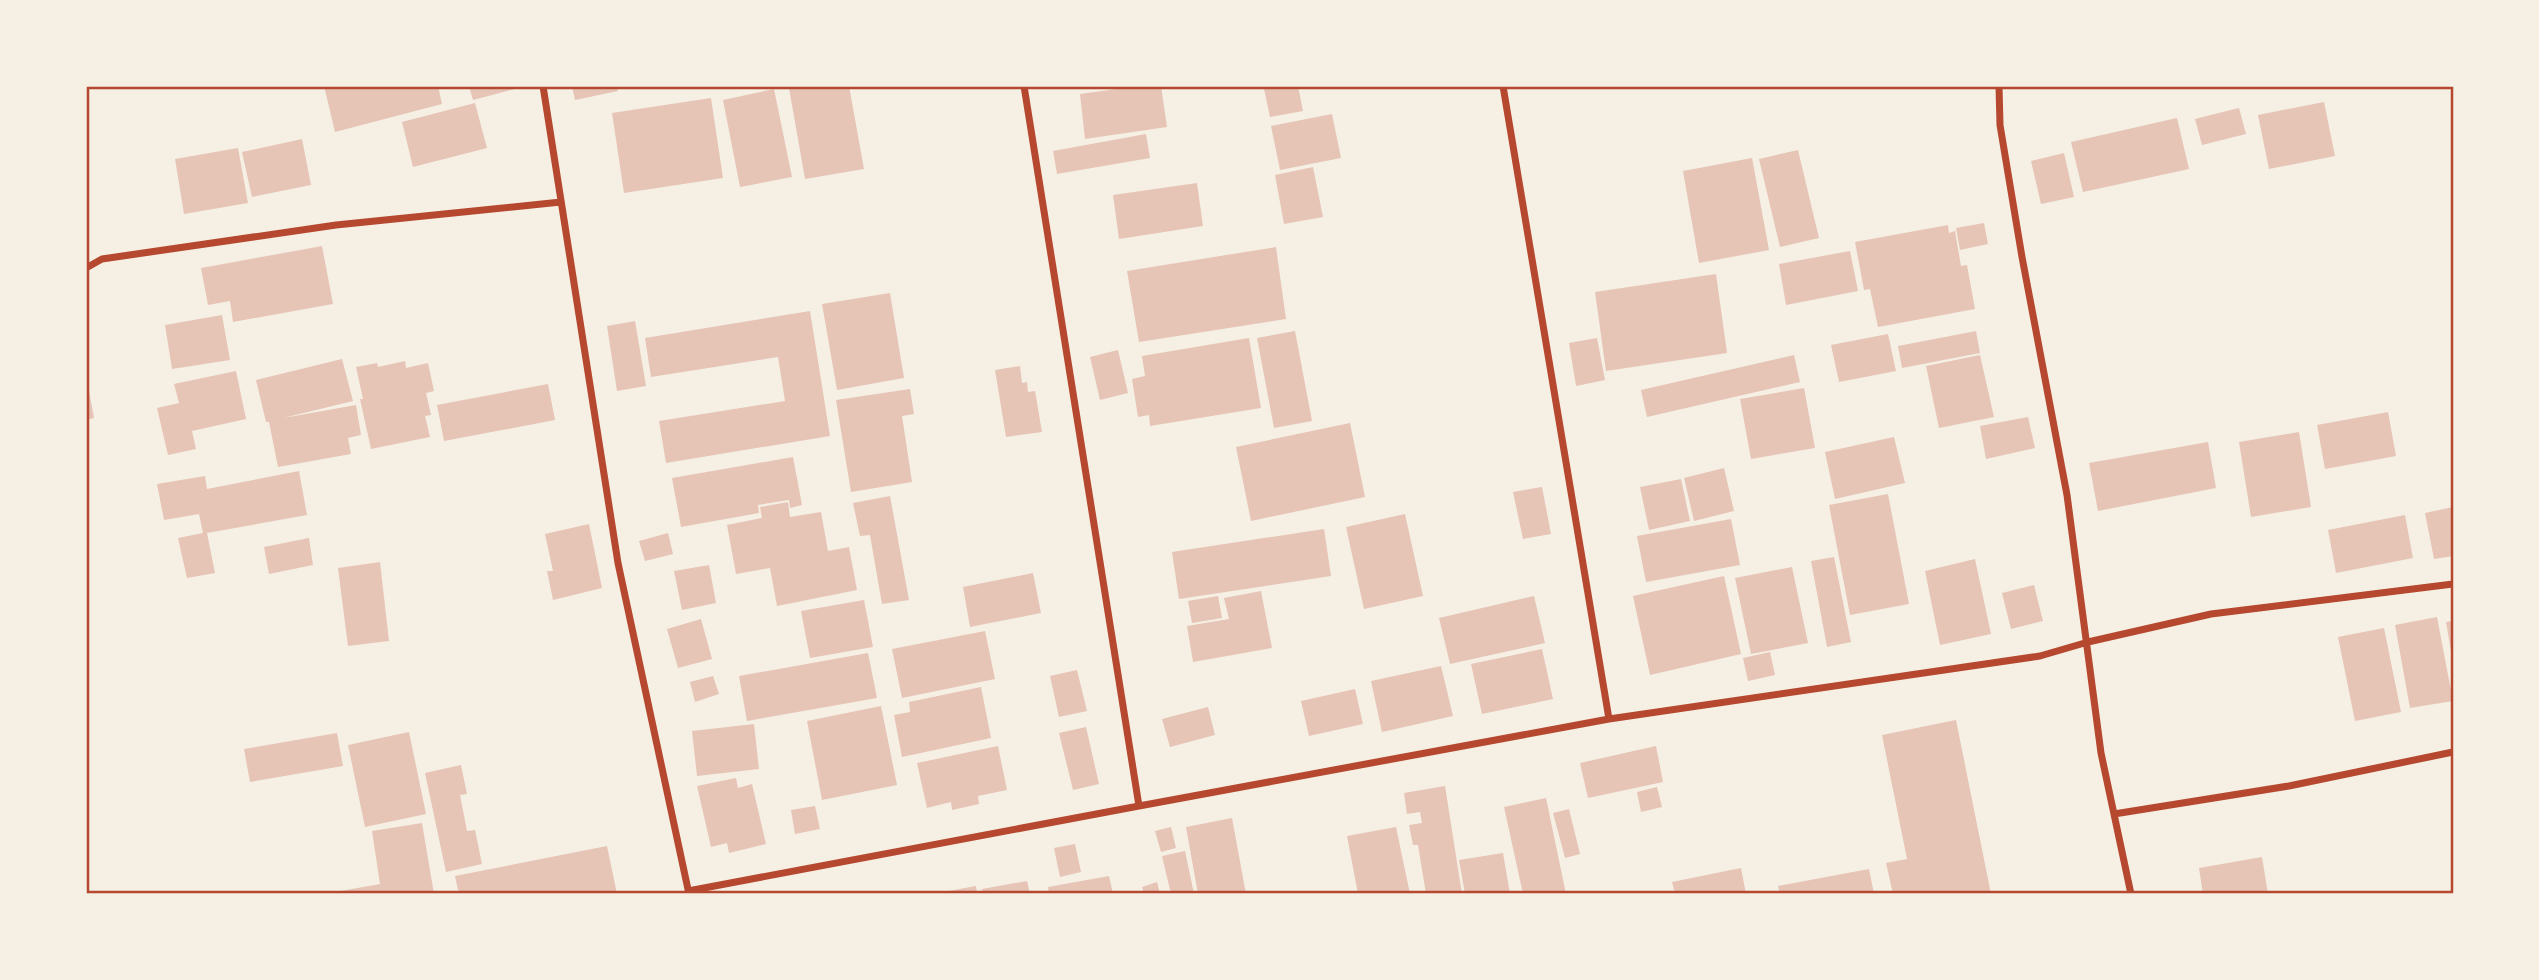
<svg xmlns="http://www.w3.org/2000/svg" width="2539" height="980" viewBox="0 0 2539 980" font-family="'PT Sans Narrow',sans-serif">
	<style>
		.building { fill: #e6c5b7 }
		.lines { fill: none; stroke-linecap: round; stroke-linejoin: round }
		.minor { stroke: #b5482f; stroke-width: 7 }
		.neatline { fill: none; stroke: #b5482f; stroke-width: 2.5 }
	</style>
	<rect width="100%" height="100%" fill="#f6efe4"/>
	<!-- building -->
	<path class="building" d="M324,86H438L442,104L335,132Z
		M469,86H514L515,89L473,100Z
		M572,86H616L618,91L575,100Z
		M799,86H849L864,169L805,179L789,88Z
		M1139,86H1161L1167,127L1085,139L1080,94Z
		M1280,86H1298L1303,111L1270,117L1264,89Z
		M774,89L792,177L740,187L723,100Z
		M711,98L723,178L624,193L612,113Z
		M2324,102L2335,156L2269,169L2258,115Z
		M475,103L487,148L413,167L402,122Z
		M2239,108L2246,134L2202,145L2195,119Z
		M1332,114L1341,158L1280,170L1271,126Z
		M2177,118L2189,169L2083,192L2071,142Z
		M1146,134L1150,158L1057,174L1053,151Z
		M302,139L311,185L252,197L242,152Z
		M238,148L248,203L184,214L175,159Z
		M1798,150L1819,238L1780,247L1759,159Z
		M2064,153L2074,197L2041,204L2031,161Z
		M1752,158L1769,250L1699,263L1683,171Z
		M1313,167L1323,217L1284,224L1275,175Z
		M1197,183L1203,226L1119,239L1113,195Z
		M1984,223L1988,244L1960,250L1956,228Z
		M1948,225L1949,233L1955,231L1961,266L1967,265L1975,309L1878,327L1870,289L1864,290L1855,242Z
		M322,246L333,304L233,322L230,301L208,305L201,268Z
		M1276,247L1286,319L1139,342L1127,271Z
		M1850,251L1858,291L1786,305L1779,264Z
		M1716,274L1727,353L1606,371L1595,292Z
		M890,293L904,378L837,390L822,304Z
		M810,311L830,436L666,463L659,421L785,401L778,357L651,377L645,338Z
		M222,315L230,360L172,369L165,325Z
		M635,321L646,386L617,391L607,326Z
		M1295,331L1312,421L1274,428L1257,338Z
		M1976,331L1980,353L1902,368L1898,346Z
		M1888,334L1896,371L1839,382L1831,345Z
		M1249,338L1261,408L1150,426L1149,415L1138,417L1132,379L1145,376L1142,356Z
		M1597,338L1605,380L1576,386L1569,343Z
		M1118,350L1128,393L1100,400L1090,357Z
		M1794,355L1800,382L1647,417L1641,390Z
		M1980,355L1994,417L1939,428L1926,366Z
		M342,359L353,401L283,418L356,405L361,435L348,438L351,454L278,467L269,422H266L256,380Z
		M405,361L406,368L428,363L434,391L426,393L431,415L425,416L430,437L371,449L360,399H363L356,367L377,363L378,367Z
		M1020,366L1022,383L1027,382L1028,392L1035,391L1042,432L1006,437L995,370Z
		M236,371L246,419L192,431L196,449L168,455L157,408L179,403L174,384Z
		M548,384L555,420L444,441L437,405Z
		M1804,388L1815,448L1751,459L1740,399Z
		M910,389L914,414L902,416L912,482L851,492L836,400Z
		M86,391H89L94,418L86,420Z
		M2388,412L2396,456L2325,469L2317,425Z
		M2028,417L2035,448L1986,459L1980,426Z
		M1350,423L1365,497L1251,521L1236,447Z
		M2299,432L2311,507L2251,517L2239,442Z
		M1894,437L1905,483L1835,499L1825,452Z
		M2208,442L2216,488L2098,511L2089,463Z
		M793,457L802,505L790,508L789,500L758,505L759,513L681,527L672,478Z
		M1724,468L1734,511L1694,521L1684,478Z
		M299,471L307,515L207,533L215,573L187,578L178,538L203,533L199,514L164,520L157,484L205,476L207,489Z
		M1681,479L1690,521L1649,530L1640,487Z
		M1542,487L1551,534L1523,539L1513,492Z
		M1888,494L1909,604L1850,615L1829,505Z
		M890,496L909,600L882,604L870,535L860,536L853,503Z
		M788,502L790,517L821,512L828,551L849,547L857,590L777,606L770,568L736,574L727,525L762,518L760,507Z
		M2453,507V556L2434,559L2425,513Z
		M1405,514L1423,596L1364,609L1346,527Z
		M2405,515L2413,558L2336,573L2328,530Z
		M1731,519L1740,565L1646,582L1637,536Z
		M589,524L602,588L553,600L547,571H553L545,534Z
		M1324,529L1331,576L1179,599L1172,552Z
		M668,533L673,554L645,561L639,541Z
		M309,538L313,565L269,574L264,547Z
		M1834,557L1851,642L1827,647L1811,561Z
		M1975,559L1991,634L1940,645L1925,571Z
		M380,562L389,641L348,646L338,568Z
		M709,565L716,603L682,610L674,571Z
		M1792,567L1808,643L1751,654L1735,578Z
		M1033,573L1041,613L970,627L963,587Z
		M1724,576L1741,654L1650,675L1633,596Z
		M2034,585L2043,621L2011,629L2002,593Z
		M1261,591L1272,648L1193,662L1187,626L1229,619L1224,598Z
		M1218,596L1222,618L1192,623L1188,601Z
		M1534,596L1545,643L1450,664L1439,618Z
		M864,600L873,647L810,658L801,611Z
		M2437,617L2453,701L2410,708L2395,625Z
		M701,619L712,659L678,668L667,629Z
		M2453,621V657H2452L2446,622Z
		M2384,628L2401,712L2355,721L2338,637Z
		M985,631L995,679L902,698L892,649Z
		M1542,649L1553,699L1482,714L1471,664Z
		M1770,652L1775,675L1748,681L1743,658Z
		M868,653L877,698L747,721L739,676Z
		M1441,666L1453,716L1382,732L1371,681Z
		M1077,670L1087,711L1059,717L1050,676Z
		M713,676L719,694L695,702L690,682Z
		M981,687L991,738L902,757L894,715L910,712L909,702Z
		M1355,689L1363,724L1309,736L1301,701Z
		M881,706L897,785L822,800L807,721Z
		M1208,707L1215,735L1170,747L1162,719Z
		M1956,720L1991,894H1893L1886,863L1907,859L1882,735Z
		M754,724L759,769L697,776L692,731Z
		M1086,727L1099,784L1073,790L1059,733Z
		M409,732L426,814L365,827L348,745Z
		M337,733L343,766L250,782L244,749Z
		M998,746L1007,790L978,796L979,804L952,810L951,802L927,808L917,763Z
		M1656,746L1663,782L1588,798L1580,763Z
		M461,765L467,794L460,795L467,831L475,830L482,864L446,872L425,773Z
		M736,778L738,788L752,784L766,844L729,853L727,843L711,847L697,786Z
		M1445,786L1462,894H1426L1418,845H1413L1409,825L1422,823L1420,812L1407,814L1404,793Z
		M1657,787L1662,807L1641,812L1637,792Z
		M1546,798L1566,894H1523L1504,807Z
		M815,806L820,829L795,834L791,810Z
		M1569,809L1580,854L1565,858L1553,813Z
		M1232,818L1246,894H1198L1186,827Z
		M422,823L434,894H324L380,884L372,831Z
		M1171,827L1176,848L1161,852L1155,831Z
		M1396,827L1410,894H1358L1347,836Z
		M1075,844L1081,872L1060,877L1054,848Z
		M607,846L617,894H459L455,876Z
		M1185,851L1194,894H1171L1162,856Z
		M1503,853L1510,894H1465L1459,860Z
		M2262,857L2268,894H2203L2199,868Z
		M1741,868L1746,894H1675L1672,882Z
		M1869,869L1874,894H1780L1778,886Z
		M1109,876L1113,894H1049L1048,887Z
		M1027,881L1030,894H983L982,889Z
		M1157,882L1160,894H1144L1142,887Z
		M976,886L977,894H938V893Z"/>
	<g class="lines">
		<!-- minor -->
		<path class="minor" d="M543,86L618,563L689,894
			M1024,86L1139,806L1609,719
			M1503,86L1609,719L2040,656L2088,642L2211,614L2453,584
			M1999,86L2000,125L2022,257L2067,495L2101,753L2131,894
			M86,268L102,259L336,225L561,202
			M2114,814L2289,786L2453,752
			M688,891L1139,806"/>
	</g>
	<!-- border -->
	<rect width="2539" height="980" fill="none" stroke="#f6efe4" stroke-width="175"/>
	<rect x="88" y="88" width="2364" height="804" class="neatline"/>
</svg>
